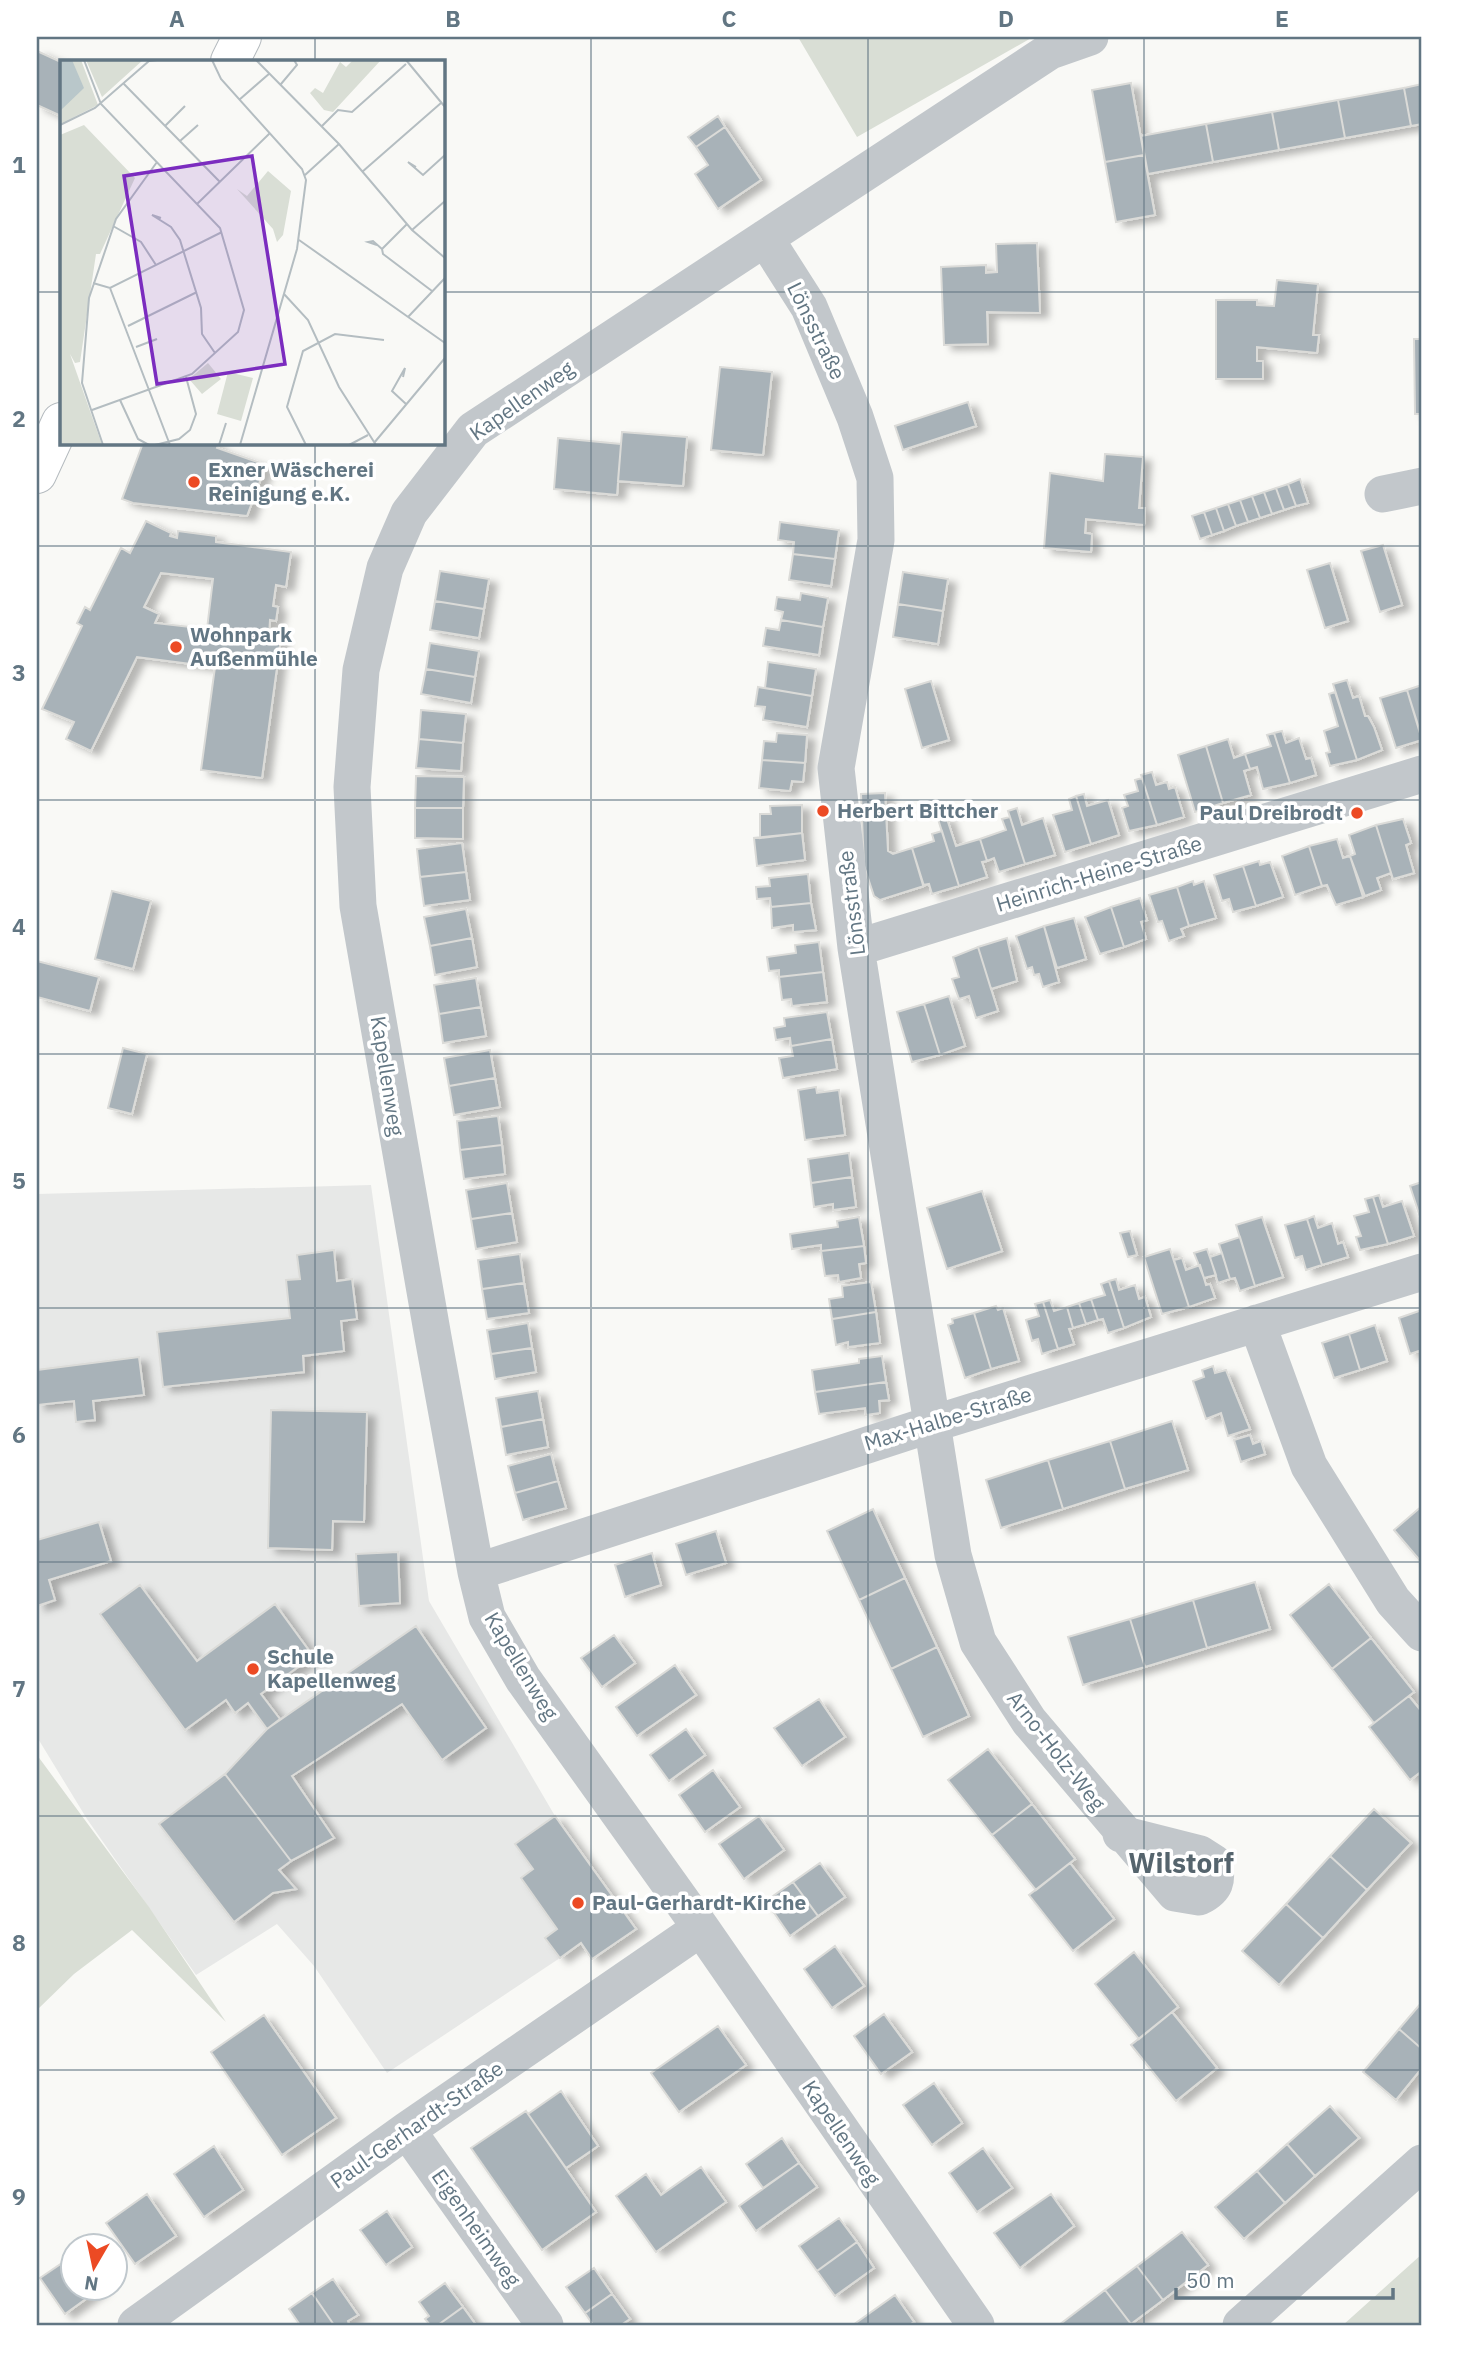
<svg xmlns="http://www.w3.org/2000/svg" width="1459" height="2362" viewBox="0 0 1459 2362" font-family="'IBM Plex Sans',sans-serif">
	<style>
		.built { fill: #e7e8e7 }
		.green { fill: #d9ded5 }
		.building { fill: #a8b2b8; stroke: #dbdbd8; stroke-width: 2; fill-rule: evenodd; filter: url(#shadow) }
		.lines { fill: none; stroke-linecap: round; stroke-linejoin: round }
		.major-casing { stroke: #b5bbbf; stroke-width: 40 }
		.minor { stroke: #c2c7cb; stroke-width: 37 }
		.major { stroke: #fff; stroke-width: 38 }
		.grid { fill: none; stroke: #627683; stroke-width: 2; stroke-opacity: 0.55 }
		.poi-dot { fill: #ec4a24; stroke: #fff; stroke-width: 2.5 }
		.labels { text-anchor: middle; stroke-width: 7; stroke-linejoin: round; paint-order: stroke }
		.street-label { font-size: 21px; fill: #627683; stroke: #fff }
		.poi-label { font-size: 21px; font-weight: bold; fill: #627683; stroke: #fff; text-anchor: start }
		.district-label { font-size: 28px; font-weight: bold; fill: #55646d; stroke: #fff }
		.inset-road { fill: none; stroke: #b4bdc1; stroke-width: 2 }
		.view { fill: #7b2cbf; fill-opacity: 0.15; stroke: #7b2cbf; stroke-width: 3.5 }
		.inset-edge { fill: none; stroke: #627683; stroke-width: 3.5 }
		.neatline { fill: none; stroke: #627683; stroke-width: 2.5 }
		.grid-label { font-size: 23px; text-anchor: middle; font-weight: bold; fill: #627683 }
	</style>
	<defs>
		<filter id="shadow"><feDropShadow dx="8" dy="4.5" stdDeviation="3.5" flood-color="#0004"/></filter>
	</defs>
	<rect width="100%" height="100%" fill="#f9f9f6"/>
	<!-- built -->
	<path class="built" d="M371,1185L429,1601L555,1816L515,1844L533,1869L521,1878L557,1929L545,1938L560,1958L387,2073L314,1966L277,1924L196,1975L87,1819L37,1737V1194Z"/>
	<!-- green -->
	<path class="green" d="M798,37H1033L857,137Z
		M37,1755L149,1907L226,2022L132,1930L74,1974L37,2010Z
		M1422,2254V2325H1343Z"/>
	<!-- building -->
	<path class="building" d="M37,51L61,62V116L37,105Z
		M1131,83L1144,155L1105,162L1092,90Z
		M1422,84V124L1411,126L1404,88Z
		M1404,88L1411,126L1345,138L1338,100Z
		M1338,100L1345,138L1279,150L1272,112Z
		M1272,112L1279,150L1213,162L1206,124Z
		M718,116L725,127L696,147L688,137Z
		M1206,124L1213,162L1148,174L1141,136Z
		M725,127L761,180L718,209L695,174L708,165L696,147Z
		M1144,155L1155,215L1116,222L1105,162Z
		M1037,243L1040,313L987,312L988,344L944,345L941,267L986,265V273L997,272L996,244Z
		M1277,280L1318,284L1313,335H1319L1317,353L1257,347V361H1263V379H1216V300H1257V305L1274,306Z
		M1414,339H1422V414H1415Z
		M720,367L772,372L763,455L711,450Z
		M968,402L976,426L903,450L895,426Z
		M622,432L687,437L683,486L618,481Z
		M558,438L621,444L617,495L554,489Z
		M143,443H213L218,445L217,448L266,465L247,516L133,503L122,499Z
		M1105,454L1143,457L1139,508H1145L1144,525L1086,519L1085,533L1092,534L1091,552L1044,548L1050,473L1103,481Z
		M1300,479L1308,503L1296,506L1288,484Z
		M1288,484L1296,506L1284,510L1276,488Z
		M1276,488L1284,510L1272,514L1264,492Z
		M1264,492L1272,514L1260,518L1252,496Z
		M1252,496L1260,518L1248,522L1240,500Z
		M1240,500L1248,522L1236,526L1228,504Z
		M1228,504L1236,526L1224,531L1216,508Z
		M1216,508L1224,531L1212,535L1204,512Z
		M1204,512L1212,535L1200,539L1192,516Z
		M146,521L171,533L170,536L177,538L178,531L216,536V542L291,552L286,587L276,585L273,606L278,607L276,621L270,620L269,636L281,638L262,778L201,770L215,667L137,657L91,751L66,739L74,722L42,709L82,626L77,623L85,607L90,610L121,548L130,553ZM161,573L213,579L207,629L155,623L159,614L144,607Z
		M780,522L839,530L835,559L793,554L794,542L778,540Z
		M1383,545L1402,605L1380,612L1361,551Z
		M793,554L835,559L831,586L789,580Z
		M1330,563L1348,621L1325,628L1307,570Z
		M440,571L489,579L484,609L435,601Z
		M903,572L948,579L943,611L898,604Z
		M801,593L828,598L823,627L781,620L783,612L775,610L777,597L800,600Z
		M435,601L484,609L479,638L430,630Z
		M898,604L943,611L938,644L893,637Z
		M781,620L823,627L819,655L763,646L766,628L779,630Z
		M430,643L479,651L475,677L426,669Z
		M768,662L816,669L812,696L765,688Z
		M426,669L475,677L471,703L421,694Z
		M1347,680L1353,698L1359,696L1365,716H1368L1374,727L1382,750L1357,760L1333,684Z
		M931,681L949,740L922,748L905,689Z
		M1422,685V738L1407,690Z
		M758,687L812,696L807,727L763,720L765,707L755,706Z
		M1407,690L1422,740L1396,748L1380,698Z
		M1335,692L1357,760L1330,766L1326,753L1330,752L1324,731L1338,726L1329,694Z
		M421,710L466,714L463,743L419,739Z
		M1282,731L1286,743L1299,738L1306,759L1311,758L1316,775L1290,783L1274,733Z
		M777,733L807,735L805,763L762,760L764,741L776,742Z
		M1274,733L1290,783L1263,789L1257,767L1250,769L1245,754L1271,746L1267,735Z
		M419,739L463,743L461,771L416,768Z
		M1228,739L1234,758L1245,754L1250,769L1244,771L1251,795L1223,803L1206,746Z
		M1206,746L1223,803L1195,812L1178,755Z
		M762,760L805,763L803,782L792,781L790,791L759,788Z
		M1152,772L1156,785L1167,782L1169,789L1175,787L1184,817L1157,825L1141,775Z
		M416,776L464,777L463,808H415Z
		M1142,778L1157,825L1129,831L1122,808L1128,806L1124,795L1138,791L1135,780Z
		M885,793L888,851L893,854L912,848L924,886L880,900L874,896L864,866L861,794Z
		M1084,794L1087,806L1108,800L1119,835L1091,844L1076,796Z
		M1076,796L1091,844L1065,852L1053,815L1072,810L1069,799Z
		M802,805V833L760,838V814H771L770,806Z
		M415,808H463V839L415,838Z
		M1017,808L1022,825L1043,818L1055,855L1025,864L1008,811Z
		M946,816L956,846L980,839L987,861L982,862L987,877L959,886L938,819Z
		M1010,817L1025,864L999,872L994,858L987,861L980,839L1006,830L1002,819Z
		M1403,819L1411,843L1406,845L1414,873L1393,879L1376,825Z
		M1376,825L1391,873L1377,878L1381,890L1365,896L1350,856L1355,854L1349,835Z
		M942,831L959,886L932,894L929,884L923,885L912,848L934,841L932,834Z
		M802,833L805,860L757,866L754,838Z
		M1337,839L1343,858L1350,856L1363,897L1336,905L1327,885L1322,886L1309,846Z
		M462,843L466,872L420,877L417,849Z
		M1309,846L1322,886L1295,895L1282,856Z
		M1259,861L1260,865L1270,862L1283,897L1256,906L1243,866Z
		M1243,866L1256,906L1233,912L1229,899L1222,901L1214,875Z
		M466,872L470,900L424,906L420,877Z
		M808,874L811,903L771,907L770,898L757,899L756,887L770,886L769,878Z
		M1193,881L1194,885L1204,881L1216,918L1189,926L1177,887Z
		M1177,887L1189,926L1181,929L1184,936L1169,941L1162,921L1158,922L1149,895Z
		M112,891L151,901L133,969L95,959Z
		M1140,898L1147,920L1141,922L1146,939L1124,947L1111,907Z
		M811,903L816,930L793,932V925L772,928L771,907Z
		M1111,907L1124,947L1100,954L1085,917Z
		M466,909L472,938L430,946L424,917Z
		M1074,918L1086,959L1057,968L1044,926Z
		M1044,926L1059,982L1043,987L1039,974L1034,975L1032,967L1027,969L1016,936Z
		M472,938L477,967L435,975L430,946Z
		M1007,938L1017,981L991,989L978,947Z
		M819,942L823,972L779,977V970L769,971L767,957L796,953L795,945Z
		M978,947L998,1011L976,1018L969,996L959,999L952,979L959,977L953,957Z
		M37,961L99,977L90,1011L37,997Z
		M823,972L827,1002L792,1006L791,999L782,1000L779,977Z
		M476,978L481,1007L439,1014L434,985Z
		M949,996L965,1046L940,1055L924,1004Z
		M924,1004L940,1055L912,1062L897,1012Z
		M481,1007L486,1036L443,1043L439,1014Z
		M827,1012L832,1039L791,1046L790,1038L776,1040L774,1028L785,1026L784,1018Z
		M832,1039L837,1069L783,1078L779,1058L793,1056L791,1046Z
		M123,1048L147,1054L132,1114L108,1108Z
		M490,1050L495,1078L449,1086L444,1058Z
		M495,1078L500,1107L454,1115L449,1086Z
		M816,1087L817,1093L839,1090L845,1135L805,1140L798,1090Z
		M498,1116L502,1145L460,1150L457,1121Z
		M502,1145L505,1174L464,1179L460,1150Z
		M849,1153L852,1177L811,1183L808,1159Z
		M852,1177L856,1207L833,1210V1204L814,1207L811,1183Z
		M1422,1182V1223L1410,1186Z
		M507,1183L512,1213L471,1219L466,1190Z
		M982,1191L1002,1251L947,1269L927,1208Z
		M1379,1195L1383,1207L1402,1201L1414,1236L1388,1244L1373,1197Z
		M1373,1197L1388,1244L1360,1250L1356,1237L1361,1236L1354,1216L1369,1212L1365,1199Z
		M512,1213L517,1242L476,1249L471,1219Z
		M1314,1216L1318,1228L1332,1223L1338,1244L1343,1242L1348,1257L1322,1265L1307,1219Z
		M859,1217L864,1246L821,1251V1245L792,1249L790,1234L838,1227L837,1221Z
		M1262,1217L1283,1277L1255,1286L1236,1225Z
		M1307,1219L1322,1265L1306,1270L1302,1256L1295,1258L1285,1225Z
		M1130,1231L1137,1255L1128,1257L1120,1233Z
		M1240,1237L1255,1286L1240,1291L1235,1278L1230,1279L1219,1244Z
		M864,1246L866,1263L859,1264L861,1278L839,1282L838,1275L825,1276L821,1251Z
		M1170,1249L1189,1307L1162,1314L1144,1257Z
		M1207,1249L1216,1275L1204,1278L1194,1253Z
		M334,1250L337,1281L352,1279L357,1319L341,1321L344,1351L303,1356L304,1372L163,1387L157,1332L290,1318L286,1280L300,1279L297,1255Z
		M1222,1253L1230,1279L1218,1283L1210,1257Z
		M520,1254L524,1283L482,1289L478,1260Z
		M1182,1258L1186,1270L1200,1265L1206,1285L1210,1284L1215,1298L1189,1307L1174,1260Z
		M1116,1279L1119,1290L1135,1285L1139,1299L1145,1297L1151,1317L1124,1328L1109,1281Z
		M1109,1281L1124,1328L1108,1333L1103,1319L1098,1320L1091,1299L1105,1295L1101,1284Z
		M871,1282L876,1312L832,1319L829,1299L843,1297L842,1286Z
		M524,1283L529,1313L487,1319L482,1289Z
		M1091,1299L1098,1320L1086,1324L1079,1303Z
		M1050,1300L1054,1311L1067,1307L1073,1328L1069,1329L1074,1344L1058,1349L1043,1302Z
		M1043,1302L1058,1349L1042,1354L1038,1339L1032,1341L1026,1320L1039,1316L1035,1304Z
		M1079,1303L1086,1324L1073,1328L1067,1307Z
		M996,1306L998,1310L1003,1308L1019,1361L991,1369L974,1313Z
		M1422,1310V1350L1410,1354L1399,1318Z
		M876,1312L880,1343L848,1347V1342L836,1345L832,1319Z
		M974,1313L991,1369L965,1378L948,1325L953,1323L952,1319Z
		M528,1323L532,1348L491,1354L487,1330Z
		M1375,1325L1387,1361L1360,1370L1349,1334Z
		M1349,1334L1360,1370L1334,1378L1322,1343Z
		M532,1348L536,1372L495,1379L491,1354Z
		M882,1356L886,1382L815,1392L812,1370L859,1363V1359Z
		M139,1357L144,1395L93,1401L95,1420L76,1422L74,1401L37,1405V1370Z
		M1213,1366L1215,1373L1226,1370L1250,1429L1228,1436L1221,1413L1206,1419L1193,1381L1204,1377L1202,1370Z
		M886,1382L889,1400L879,1401L880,1413L866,1415L865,1408L819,1414L815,1392Z
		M538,1391L543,1419L501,1427L496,1398Z
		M271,1410L367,1412L364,1522L333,1521L332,1550L268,1548Z
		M543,1419L548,1447L506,1455L501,1427Z
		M1172,1421L1188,1470L1125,1489L1110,1441Z
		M1250,1435L1253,1444L1261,1441L1265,1454L1241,1462L1234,1440Z
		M1110,1441L1125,1489L1063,1509L1048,1460Z
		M551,1454L558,1481L515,1493L508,1466Z
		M1048,1460L1063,1509L1001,1528L986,1480Z
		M558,1481L566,1508L523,1520L515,1493Z
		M1422,1506V1563L1394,1530Z
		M873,1509L905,1578L859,1600L827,1531Z
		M99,1522L111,1561L49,1580L55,1600L37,1606V1540Z
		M716,1531L726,1563L686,1575L676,1544Z
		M398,1552L400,1603L359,1606L356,1554Z
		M652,1553L661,1585L625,1597L615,1565Z
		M905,1578L937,1647L891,1669L859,1600Z
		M1255,1582L1270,1629L1207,1648L1193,1600Z
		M1329,1584L1371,1638L1332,1669L1290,1615Z
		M140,1585L197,1661L275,1604L313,1656L261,1694L280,1719L267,1729L248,1703L235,1713L226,1700L185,1730L100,1614Z
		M1193,1600L1207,1648L1145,1667L1130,1619Z
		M1130,1619L1145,1667L1083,1685L1068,1637Z
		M416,1626L486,1728L442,1760L402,1704L292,1776L334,1838L291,1861L225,1774L267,1729Z
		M614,1635L635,1663L602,1687L581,1658Z
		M1371,1638L1414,1692L1374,1723L1332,1669Z
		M937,1647L969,1716L923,1737L891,1669Z
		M675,1665L696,1695L637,1736L616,1707Z
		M1409,1696L1422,1712V1771L1410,1780L1369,1727Z
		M819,1699L845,1737L802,1766L774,1728Z
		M686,1729L705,1755L669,1781L650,1755Z
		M988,1749L1032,1804L992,1835L948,1780Z
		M713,1770L740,1807L705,1832L679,1795Z
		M225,1774L291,1861L279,1870L296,1889L273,1893L234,1922L159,1824Z
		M1032,1804L1075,1859L1036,1890L992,1835Z
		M1374,1809L1411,1843L1367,1890L1330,1856Z
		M555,1816L636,1929L592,1959L581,1943L560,1958L545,1938L557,1929L521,1878L533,1869L515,1844Z
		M759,1816L784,1850L744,1879L719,1844Z
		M1330,1856L1367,1890L1323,1938L1286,1904Z
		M820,1863L845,1897L818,1916L793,1882Z
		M1070,1863L1114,1919L1073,1951L1029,1895Z
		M793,1882L818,1916L790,1936L766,1901Z
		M1286,1904L1323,1938L1279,1985L1242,1951Z
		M835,1946L864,1986L832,2008L804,1969Z
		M1134,1952L1178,2007L1139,2039L1095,1984Z
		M1422,2002V2049L1399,2029Z
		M1172,2012L1217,2068L1176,2101L1131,2045Z
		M884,2014L912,2052L881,2074L854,2036Z
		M264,2015L336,2118L282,2155L211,2052Z
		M718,2026L746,2065L679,2112L651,2073Z
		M1399,2029L1422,2049V2068L1396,2100L1363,2072Z
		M934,2083L962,2123L932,2145L903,2105Z
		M561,2091L598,2146L566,2168L528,2114Z
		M1330,2106L1359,2138L1315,2176L1287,2144Z
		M526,2111L596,2212L542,2250L471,2148Z
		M782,2138L799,2163L763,2188L746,2164Z
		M1287,2144L1315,2176L1285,2203L1257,2171Z
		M214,2146L243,2190L204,2217L174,2174Z
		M983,2148L1012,2188L977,2212L949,2173Z
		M799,2163L817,2187L756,2231L739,2206Z
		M701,2167L726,2202L656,2252L616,2196L646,2174L661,2195Z
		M1257,2171L1285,2203L1244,2239L1215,2207Z
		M147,2194L176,2236L135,2264L106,2223Z
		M1051,2194L1074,2226L1020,2268L994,2233Z
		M387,2211L412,2247L386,2265L360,2230Z
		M839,2218L857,2242L817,2271L799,2246Z
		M1182,2232L1208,2265L1163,2300L1137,2266Z
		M857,2242L874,2268L835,2296L817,2271Z
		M74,2255V2288H101L65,2314L40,2278Z
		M1137,2266L1163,2300L1131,2324L1105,2290Z
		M594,2268L612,2294L585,2313L566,2287Z
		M333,2279L358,2315L348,2321L349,2325H334L312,2293Z
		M445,2283L463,2307L438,2325H430L425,2319L429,2316L419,2302Z
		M1105,2290L1131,2324L1059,2325Z
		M312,2293L334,2325H300L289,2309Z
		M612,2294L630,2319L621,2325H593L585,2313Z
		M895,2295L914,2322L909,2325H853Z
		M463,2307L476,2325H438Z"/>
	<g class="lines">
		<defs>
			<path id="major" d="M230,61L242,37
				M37,474L61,422"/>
		</defs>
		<!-- major casing -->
		<use href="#major" class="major-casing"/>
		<!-- minor -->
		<path class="minor" d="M765,238L809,307L855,417L875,478L876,540L836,768L856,948L953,1555L978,1642L1029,1721L1175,1893L1199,1897C1216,1889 1218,1880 1214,1863L1200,1854L1121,1834
			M1383,494L1422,486
			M856,948L1422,774
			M1257,1323L1309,1466L1393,1601L1422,1633
			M476,1572L932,1424L1422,1272
			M407,2130L545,2325
			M136,2325L407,2130L701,1928
			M976,2325L701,1928L523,1679L487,1617L476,1572L433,1337L358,906L352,787L361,670L385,568L409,513L473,430L1050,51L1090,37
			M1241,2325L1422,2163"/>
		<!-- major -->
		<use href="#major" class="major"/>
	</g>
	<!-- grid -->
	<path class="grid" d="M315,37V61M591,37V2325M868,37V2325M1144,37V2325M37,292H61M443,292H1422M315,443V2325M37,546H1422M37,800H1422M37,1054H1422M37,1308H1422M37,1562H1422M37,1816H1422M37,2070H1422"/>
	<!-- markers -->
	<g class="poi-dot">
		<circle cx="194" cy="482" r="7"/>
		<circle cx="176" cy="647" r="7"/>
		<circle cx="823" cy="811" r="7"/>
		<circle cx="1357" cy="813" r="7"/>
		<circle cx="253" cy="1669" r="7"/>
		<circle cx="578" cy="1903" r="7"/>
	</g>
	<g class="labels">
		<!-- street labels -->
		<g class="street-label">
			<text transform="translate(816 331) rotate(64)" y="7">Lönsstraße</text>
			<text transform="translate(522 401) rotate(-35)" y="7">Kapellenweg</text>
			<text transform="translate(1099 874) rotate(-17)" y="7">Heinrich-Heine-Straße</text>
			<text transform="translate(852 903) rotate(-97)" y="7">Lönsstraße</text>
			<text transform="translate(387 1076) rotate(81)" y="7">Kapellenweg</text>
			<text transform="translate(948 1419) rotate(-17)" y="7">Max-Halbe-Straße</text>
			<text transform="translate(521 1666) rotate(59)" y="7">Kapellenweg</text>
			<text transform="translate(1056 1751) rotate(52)" y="7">Arno-Holz-Weg</text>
			<text transform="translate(417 2125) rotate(-35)" y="7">Paul-Gerhardt-Straße</text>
			<text transform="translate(841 2133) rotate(56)" y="7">Kapellenweg</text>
			<text transform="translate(476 2228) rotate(55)" y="7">Eigenheimweg</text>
		</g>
		<!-- poi labels -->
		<g class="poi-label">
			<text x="208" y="477">Exner Wäscherei<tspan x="208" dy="24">Reinigung e.K.</tspan></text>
			<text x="190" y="642">Wohnpark<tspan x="190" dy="24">Außenmühle</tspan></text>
			<text x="837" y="818">Herbert Bittcher</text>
			<text x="1343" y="820" text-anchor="end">Paul Dreibrodt</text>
			<text x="267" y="1664">Schule<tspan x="267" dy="24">Kapellenweg</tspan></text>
			<text x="592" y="1910">Paul-Gerhardt-Kirche</text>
		</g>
		<!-- district labels -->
		<g class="district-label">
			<text x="1181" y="1873">Wilstorf</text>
		</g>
	</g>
	<!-- overview -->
	<g transform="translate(60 60)">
		<rect width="385" height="385" fill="#f9f9f6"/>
		<path d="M0,0H21L38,45L0,64ZM26,0H83L42,37ZM293,0H321L273,52L264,50L250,33L255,28L263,33L280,2L286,7ZM24,65L75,118L40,194H36L20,302L15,303L10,294L42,385H0V75ZM208,111L231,131L223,175L217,182L213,169L177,129L187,136ZM148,303L161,319L142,334L129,319ZM168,312L193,318L181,361L157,354Z" fill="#d9ded5"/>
		<path d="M0,0H12L24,28L0,51Z" fill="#b9c7ca"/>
		<path class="inset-road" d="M24,0L41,44L160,168L184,250L178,272L132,314L32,350M152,0L161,19L242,109L246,120L237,189L180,385M196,0L279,84L352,170L385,198M346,0L385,47M63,23L160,122M221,24L237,5L234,0M179,40L210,13M0,65L35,48L89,1L97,0M105,66L125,46M262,66L278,50L292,52L346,4M120,81L138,65M356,107L348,102L363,115L385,95M302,112L381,43M245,115L279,84M137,144L210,73M101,158L92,155L111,167L120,180L141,248L142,274L155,293M53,166L81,182L96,205M352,170L385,141M239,180L385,283M317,185L308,182L313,181L322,189L323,194L372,231M322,189L347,164M33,223L50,228L162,172M50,228L110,385M224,234L248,260L279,327L316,385M348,257L385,218M68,266L137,232M76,287L97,279M343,317L345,308L332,331L346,344M60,340L78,379L89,385M314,383L385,298M43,385L22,323L29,238L56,159L97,102M95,385L119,379L130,370L136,354L126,317M159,385L166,363M246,385L227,347L243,291L275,274L324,280M289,385L308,375"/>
		<path class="view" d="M192,96L225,304L97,324L64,116Z"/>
		<rect width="385" height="385" class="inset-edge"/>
	</g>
	<!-- border -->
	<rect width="1459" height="2362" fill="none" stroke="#ffffff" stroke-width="77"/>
	<!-- north arrow -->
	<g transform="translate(94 2267) rotate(189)"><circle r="33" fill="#ffffff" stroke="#c0c8cd" stroke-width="2"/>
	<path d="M0-5L12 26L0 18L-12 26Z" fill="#ec4a24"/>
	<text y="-10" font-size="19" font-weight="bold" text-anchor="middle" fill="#627683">N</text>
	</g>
	<!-- scale -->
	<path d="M1176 2288v10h217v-10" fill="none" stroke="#627683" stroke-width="3.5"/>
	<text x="1186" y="2288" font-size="21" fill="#627683" stroke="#ffffff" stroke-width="5" paint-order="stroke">50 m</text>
	<rect x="38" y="38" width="1382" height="2286" class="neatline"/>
	<g class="grid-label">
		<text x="177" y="27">A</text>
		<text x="453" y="27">B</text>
		<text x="729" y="27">C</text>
		<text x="1006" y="27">D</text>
		<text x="1282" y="27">E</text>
		<text x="19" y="173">1</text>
		<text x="19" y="427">2</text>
		<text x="19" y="681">3</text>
		<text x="19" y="935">4</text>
		<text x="19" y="1189">5</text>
		<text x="19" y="1443">6</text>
		<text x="19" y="1697">7</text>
		<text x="19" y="1951">8</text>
		<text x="19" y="2205">9</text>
	</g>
</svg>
